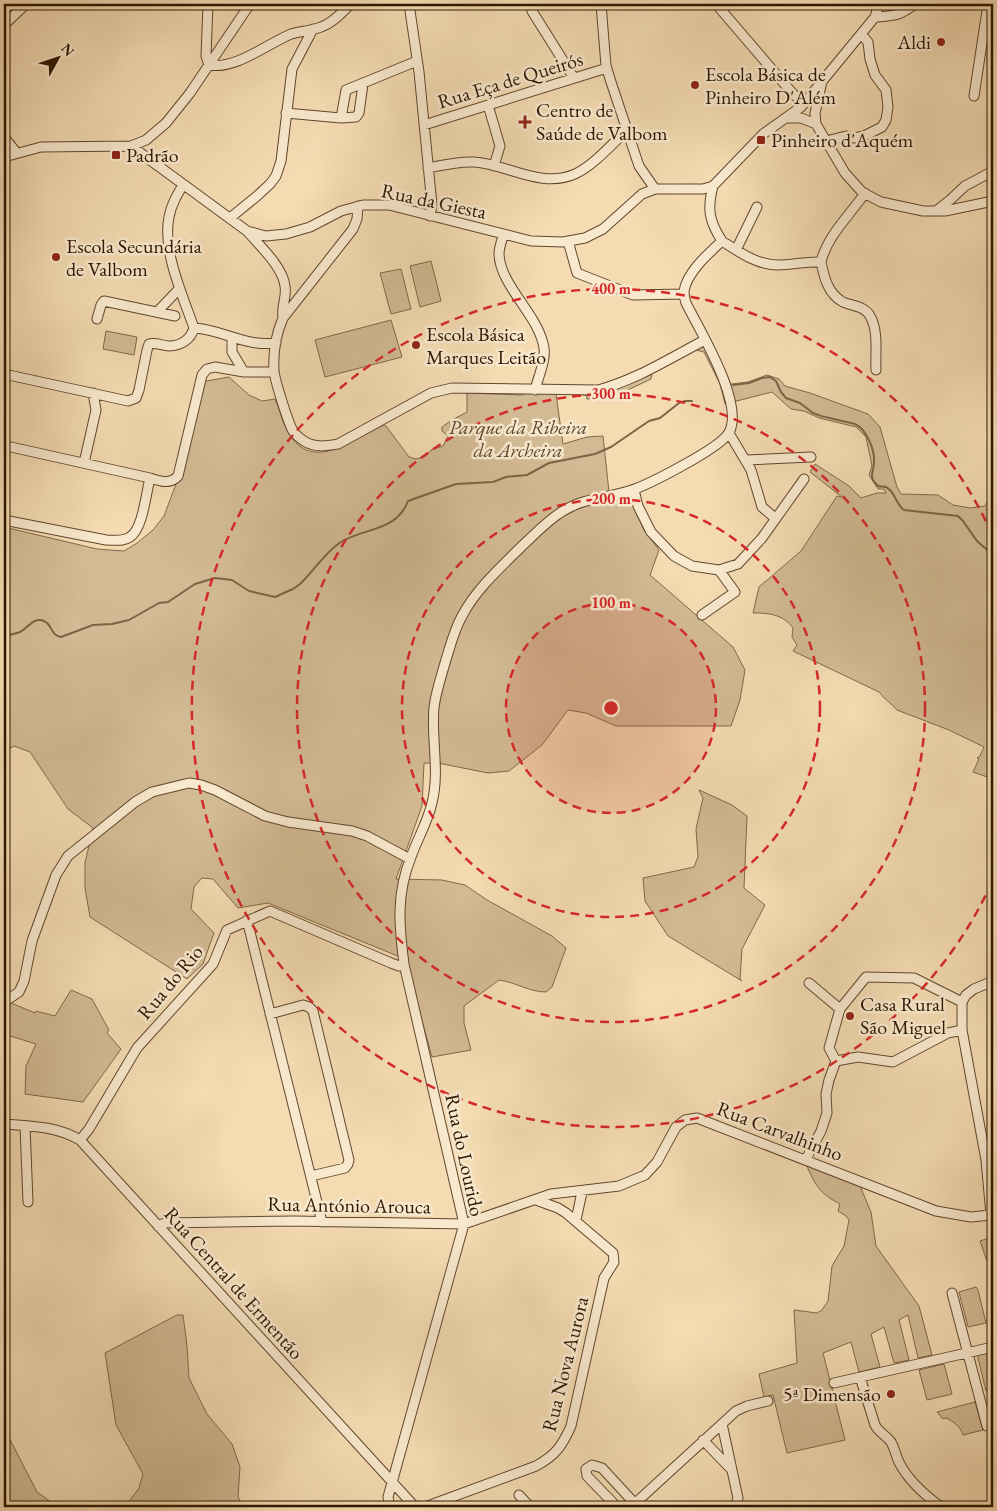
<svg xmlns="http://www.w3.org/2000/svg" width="997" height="1511" viewBox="0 0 997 1511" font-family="'EB Garamond',serif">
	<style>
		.green { fill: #d2ba94; stroke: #80684a }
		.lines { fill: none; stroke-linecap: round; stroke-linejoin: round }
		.stream { stroke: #7d6446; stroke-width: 2 }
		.minor-casing { stroke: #60472c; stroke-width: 11 }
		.minor { stroke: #f8e8cd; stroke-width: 9 }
		.ring { fill: none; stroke: #d62828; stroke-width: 2.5; stroke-dasharray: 9 6 }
		.poi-dot { fill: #8f2418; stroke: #f8e8cd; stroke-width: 2 }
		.labels { text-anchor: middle; stroke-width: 5; stroke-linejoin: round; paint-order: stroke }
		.poi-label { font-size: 20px; fill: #2e1600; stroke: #f8e8cd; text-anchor: start }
		.street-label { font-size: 20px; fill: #2e1600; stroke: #f8e8cd }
		.park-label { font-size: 20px; font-style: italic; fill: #5f472c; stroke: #f8e8cd }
		.centre { fill: #d62828; stroke: #f8e8cd; stroke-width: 2.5 }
		.ring-label { font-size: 15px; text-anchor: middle; font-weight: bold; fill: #d62828; stroke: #f8e8cd; stroke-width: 5; stroke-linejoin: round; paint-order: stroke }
	</style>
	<rect width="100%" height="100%" fill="#f4dbb2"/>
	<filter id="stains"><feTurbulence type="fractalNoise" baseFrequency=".004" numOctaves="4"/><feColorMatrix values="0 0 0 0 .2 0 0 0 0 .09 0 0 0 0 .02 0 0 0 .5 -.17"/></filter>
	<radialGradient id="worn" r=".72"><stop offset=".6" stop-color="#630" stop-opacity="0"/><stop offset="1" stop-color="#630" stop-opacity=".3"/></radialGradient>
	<!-- green -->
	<path class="green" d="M431,261L441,301L420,307L410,266Z
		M401,269L411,309L391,314L380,273Z
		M391,320L402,357L325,377L315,340Z
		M106,331L137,337L134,355L103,349Z
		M702,345L706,348L724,385L748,382L767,375L779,379L785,386L810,393L868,414L880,427L897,487L901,494L938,495L953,505L970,508L985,506L993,492V779L973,772L979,759L977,758L980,756L984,747L949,730L897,710C891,703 884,699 879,692L793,651L797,645L792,637L793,628C783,614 768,613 753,613L759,587L801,551L837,496L842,497L810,472L815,464L849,486L861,498L877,493H886L884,489H878L869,475L872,466L866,437L856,427L819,418L804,411L791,409L772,392L725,404L720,384L704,352L696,350L652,373L651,379L613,397L587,399L586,395L556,394L563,444L587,437L603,436L610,501H631L644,530L659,550L650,575L733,647L745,670L740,700L731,726H616L586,713L568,710L542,745L509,771L488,773L438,763H424L422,806L396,879L442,880L465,885L487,900L552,936L566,948L552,987L546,992C529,992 515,982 499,980L464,1006V1023L471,1050L432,1057L405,959L268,903L238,908L213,879L202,878L194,887L191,909L214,933L203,964L187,979L90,917L85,888V863L93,828L68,809L30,752L14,746L4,752V527L97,549L124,551L137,543L153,530L164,516L182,468L201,382L229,377L249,395L262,401L275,399C280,410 282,422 288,432C314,476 353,436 384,425L386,426L409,457L416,459L426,456L431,450L443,446L448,436L442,431V427L452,420L467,412V393L522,395L525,394L527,389L598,392Z
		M699,790L732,805L747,816L744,888L765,905L742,949L740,979L742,981L668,936L645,901L643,878L694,867L698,857L696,829L703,798Z
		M71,990L92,999L109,1030L107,1033L121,1049L83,1102L25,1094L26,1066L36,1044L4,1034V1000L35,1013L36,1011L55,1016Z
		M806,1164L860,1186L871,1212L876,1246L919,1306L932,1355L918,1358L908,1315L899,1320L909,1360L894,1363L884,1327L871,1334L880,1367L859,1372L851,1342L823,1353L845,1440L787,1453L773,1395L764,1397L759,1374L797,1363L794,1310L817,1313L822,1310L828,1301L832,1266L844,1246L849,1220L846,1216L838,1211L840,1204C819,1193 815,1185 806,1164Z
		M989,1238L993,1249V1259L987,1261L980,1241Z
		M976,1287L978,1290L986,1323L968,1327L959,1292Z
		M177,1315H183L187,1346L189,1378L207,1414L232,1444L240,1467L238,1496L242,1507H125L139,1488L143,1474L116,1425L105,1353Z
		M993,1350V1389L986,1391L977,1354Z
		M944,1364L952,1394L927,1400L919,1370Z
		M975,1402L983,1430L963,1435C960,1426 954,1422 946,1418L943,1419L937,1412Z
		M4,1428L37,1492L58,1507H4Z"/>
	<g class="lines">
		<!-- stream -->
		<path class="stream" d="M733,385L749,383L762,378L770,377L776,381L781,392L786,398L800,403L813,413L821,416L855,424C867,430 875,450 874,463C873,475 868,476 878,486C881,487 883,486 886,487C895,491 896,505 904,510L958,516L963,521L977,541L993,555
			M4,636C9,635 15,634 20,632C27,629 34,616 44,621C53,625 50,635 61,637L93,625L112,624L129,620L159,603L168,602L195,584L215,578L232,580L249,591L275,597L293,589L300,584C314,571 325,552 341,542C366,527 396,532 408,501L456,484L493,482L506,477L527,475L549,463L595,454L611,447L649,421L660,418L679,403L685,401H692"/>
		<defs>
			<path id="minor" d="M208,4L206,56L209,65C235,70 267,44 291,34C301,31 311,31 321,27C333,23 342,12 351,4
				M409,4L419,72L432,205L430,216
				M532,4V11L574,78
				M601,4L606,66L611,82L639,166L655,189
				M716,4L794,95L804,103
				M875,17C893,16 900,16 915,4
				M4,25L26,4
				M822,81L815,113L816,124L845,173L862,192L881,202L923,211H945L993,201
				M974,96L988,4
				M488,105L500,146L494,166
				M286,113L341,118L346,90L417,61
				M341,118L356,117L359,113L363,84
				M786,118H801L816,124
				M424,125L607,68
				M4,137L16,152
				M826,141L846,136L854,138L864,136L882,127L886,120L888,107L886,90L875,75L870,59L868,42L861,34
				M131,146L247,231L266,236L286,234L310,227L341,211L363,205H389L531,241L563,242L585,238L603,229L642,194L655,189H703L713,186L763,134L801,107L875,17L879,4
				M4,157L41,147L131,146L146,140L166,123L190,93L250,4
				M428,168C443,165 459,161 474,162C507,164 541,189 575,174C593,166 612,144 627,130
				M183,185C177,195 171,205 169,217C162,251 183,296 194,328C225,330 244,347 276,343
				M358,206L357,219L353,229L283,318C276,334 273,353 274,371C275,381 288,422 293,431C295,434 301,439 304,441C315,448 326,446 338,444L431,393L452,388L598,390C636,380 670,358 705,340
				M936,211L950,200L965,186L993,171
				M230,218L257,196L270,184L276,176L281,161L292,69L313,29
				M247,231C259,245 283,267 285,286C287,297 281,307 283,317
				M503,235C502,241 499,247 499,254C500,286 539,315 544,348C546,361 538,377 535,390
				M568,241L577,273L633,295L684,294
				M722,241C739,252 757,265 778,265C793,265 806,261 821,262C827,236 850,215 865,193
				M736,250L757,207
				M821,262C824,277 828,294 843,302C852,306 865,306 870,316C879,331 875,354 876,370
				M157,312L179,289
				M97,319L101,305L104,301L175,316
				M232,337V352L244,372
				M4,374L128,401L136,398L139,390L147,350L149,344C157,342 162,346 169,346C181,346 191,339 194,328
				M729,433L751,470L762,507L775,518
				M11,447L150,478
				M746,460L811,457
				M84,463L96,410L93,393
				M634,490L638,506L651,532L674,556L692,566L719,570L738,564L762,538L804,479
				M4,520L106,540C114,540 123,542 130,537C143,529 146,493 150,478C160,481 170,485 178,476L202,375L207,369L215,367L244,372H274
				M702,615L735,592L719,570
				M247,920L322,1222
				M809,983L840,1009
				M4,1002L19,992L24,981L32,941L56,875L68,856L135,802L152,792L189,783L201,785L215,790L265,816L288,822L352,831L367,836L410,859
				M270,1014L303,1005L309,1007L313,1011L349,1160L348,1164L345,1168L311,1176
				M836,1061L829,1048L840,1009L866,977L914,978L962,1002
				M836,1061L858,1057L893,1062L948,1033L962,1030
				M4,1124C31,1126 56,1126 80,1140L415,1507
				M25,1126L28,1202
				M80,1140L89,1129L137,1048L213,964L227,930L270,911L391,963L399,966L404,964
				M806,1159L821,1131L827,1113L826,1094L829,1080L836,1061
				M993,1219L991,1215L986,1160L962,1030V1002L966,995L974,989L993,981
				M576,1220L582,1192
				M158,1226L165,1223L294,1221L464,1224L551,1194L619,1186L645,1175L657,1162L676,1127L685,1120L697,1118L936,1211L971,1217L991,1215
				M952,1293L987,1426
				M860,1377L875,1425C879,1433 886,1435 891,1442C895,1449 896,1457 900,1464C909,1481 926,1496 941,1507
				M834,1383L993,1347
				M722,1424L738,1498L735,1507
				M703,1440L731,1469
				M519,1495L530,1507
				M390,1507L388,1497L464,1224L404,964C399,926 396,894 411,857C417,840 428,821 432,803C440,771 431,739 434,707C436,692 441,677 445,663C450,647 454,630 462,616C477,588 500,568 522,546C535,534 548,520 563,511C585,497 611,498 635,489C653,482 718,449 728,434C747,407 699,329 686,303C685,300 684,295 684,291C687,272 709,253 722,241C709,221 707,209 713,186
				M425,1507L536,1466C556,1455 562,1446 571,1426L604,1278L614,1262L613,1253L566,1213L558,1208L536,1200
				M617,1507L587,1476L586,1469L592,1465L602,1468L638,1507
				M631,1507L736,1411L747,1406L768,1401"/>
		</defs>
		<!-- minor casing -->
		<use href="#minor" class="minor-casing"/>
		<!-- minor -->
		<use href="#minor" class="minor"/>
	</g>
	<!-- distance rings -->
	<circle cx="611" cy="708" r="105" fill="#d62828" fill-opacity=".12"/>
	<g class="ring">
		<circle cx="611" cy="708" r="105"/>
		<circle cx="611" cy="708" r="209"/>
		<circle cx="611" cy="708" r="314"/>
		<path d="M992 882A419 419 0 1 1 992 534"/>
	</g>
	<!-- markers -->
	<g class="poi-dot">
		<circle cx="941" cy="42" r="5"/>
		<circle cx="695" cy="85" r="5"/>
		<path d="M522.5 114.5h5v5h5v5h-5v5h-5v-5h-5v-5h5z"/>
		<rect x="756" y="135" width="10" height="10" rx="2.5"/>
		<rect x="111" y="150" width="10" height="10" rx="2.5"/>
		<circle cx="56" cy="257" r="5"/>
		<circle cx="416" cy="345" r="5"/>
		<circle cx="850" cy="1016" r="5"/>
		<circle cx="891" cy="1394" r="5"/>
	</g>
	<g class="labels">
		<!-- poi labels -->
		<g class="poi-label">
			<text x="931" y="49" text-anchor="end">Aldi</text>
			<text x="705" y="81">Escola Básica de<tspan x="705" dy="23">Pinheiro D'Além</tspan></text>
			<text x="536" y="117">Centro de<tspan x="536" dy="23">Saúde de Valbom</tspan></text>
			<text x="771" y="147">Pinheiro d'Aquém</text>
			<text x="126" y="162">Padrão</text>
			<text x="66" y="253">Escola Secundária<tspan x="66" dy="23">de Valbom</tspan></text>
			<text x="426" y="341">Escola Básica<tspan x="426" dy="23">Marques Leitão</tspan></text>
			<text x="860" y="1011">Casa Rural<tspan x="860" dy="23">São Miguel</tspan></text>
			<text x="881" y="1401" text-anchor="end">5ª Dimensão</text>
		</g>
		<!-- street labels -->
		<g class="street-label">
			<text transform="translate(510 80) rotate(-17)" y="7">Rua Eça de Queirós</text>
			<text transform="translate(434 201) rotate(12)" y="7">Rua da Giesta</text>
			<text transform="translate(170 982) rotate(-50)" y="7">Rua do Rio</text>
			<text transform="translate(780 1131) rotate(21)" y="7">Rua Carvalhinho</text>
			<text transform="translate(465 1155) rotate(78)" y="7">Rua do Lourido</text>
			<text transform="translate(349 1205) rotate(1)" y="7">Rua António Arouca</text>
			<text transform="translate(234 1283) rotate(48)" y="7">Rua Central de Ermentão</text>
			<text transform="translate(565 1364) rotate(-76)" y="7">Rua Nova Aurora</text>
		</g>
		<!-- park labels -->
		<g class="park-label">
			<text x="518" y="434">Parque da Ribeira<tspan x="518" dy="23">da Archeira</tspan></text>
		</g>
	</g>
	<circle cx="611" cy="708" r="8" class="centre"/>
	<g class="ring-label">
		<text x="611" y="294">400 m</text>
		<text x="611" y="399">300 m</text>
		<text x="611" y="504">200 m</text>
		<text x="611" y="608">100 m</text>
	</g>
	<!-- margin -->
	<rect width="997" height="1511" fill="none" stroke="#f4dbb2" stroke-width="20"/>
	<rect x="5" y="5" width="987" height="1501" fill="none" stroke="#2e1600" stroke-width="2.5"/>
	<rect x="10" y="10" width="977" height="1491" fill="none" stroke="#2e1600"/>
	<!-- north arrow -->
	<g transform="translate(58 58) rotate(50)" stroke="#f8e8cd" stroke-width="4" paint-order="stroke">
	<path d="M0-4L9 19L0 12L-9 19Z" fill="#2e1600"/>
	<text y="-8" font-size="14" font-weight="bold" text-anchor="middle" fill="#2e1600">N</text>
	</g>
	<rect width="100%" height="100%" filter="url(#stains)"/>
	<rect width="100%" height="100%" fill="url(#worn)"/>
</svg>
